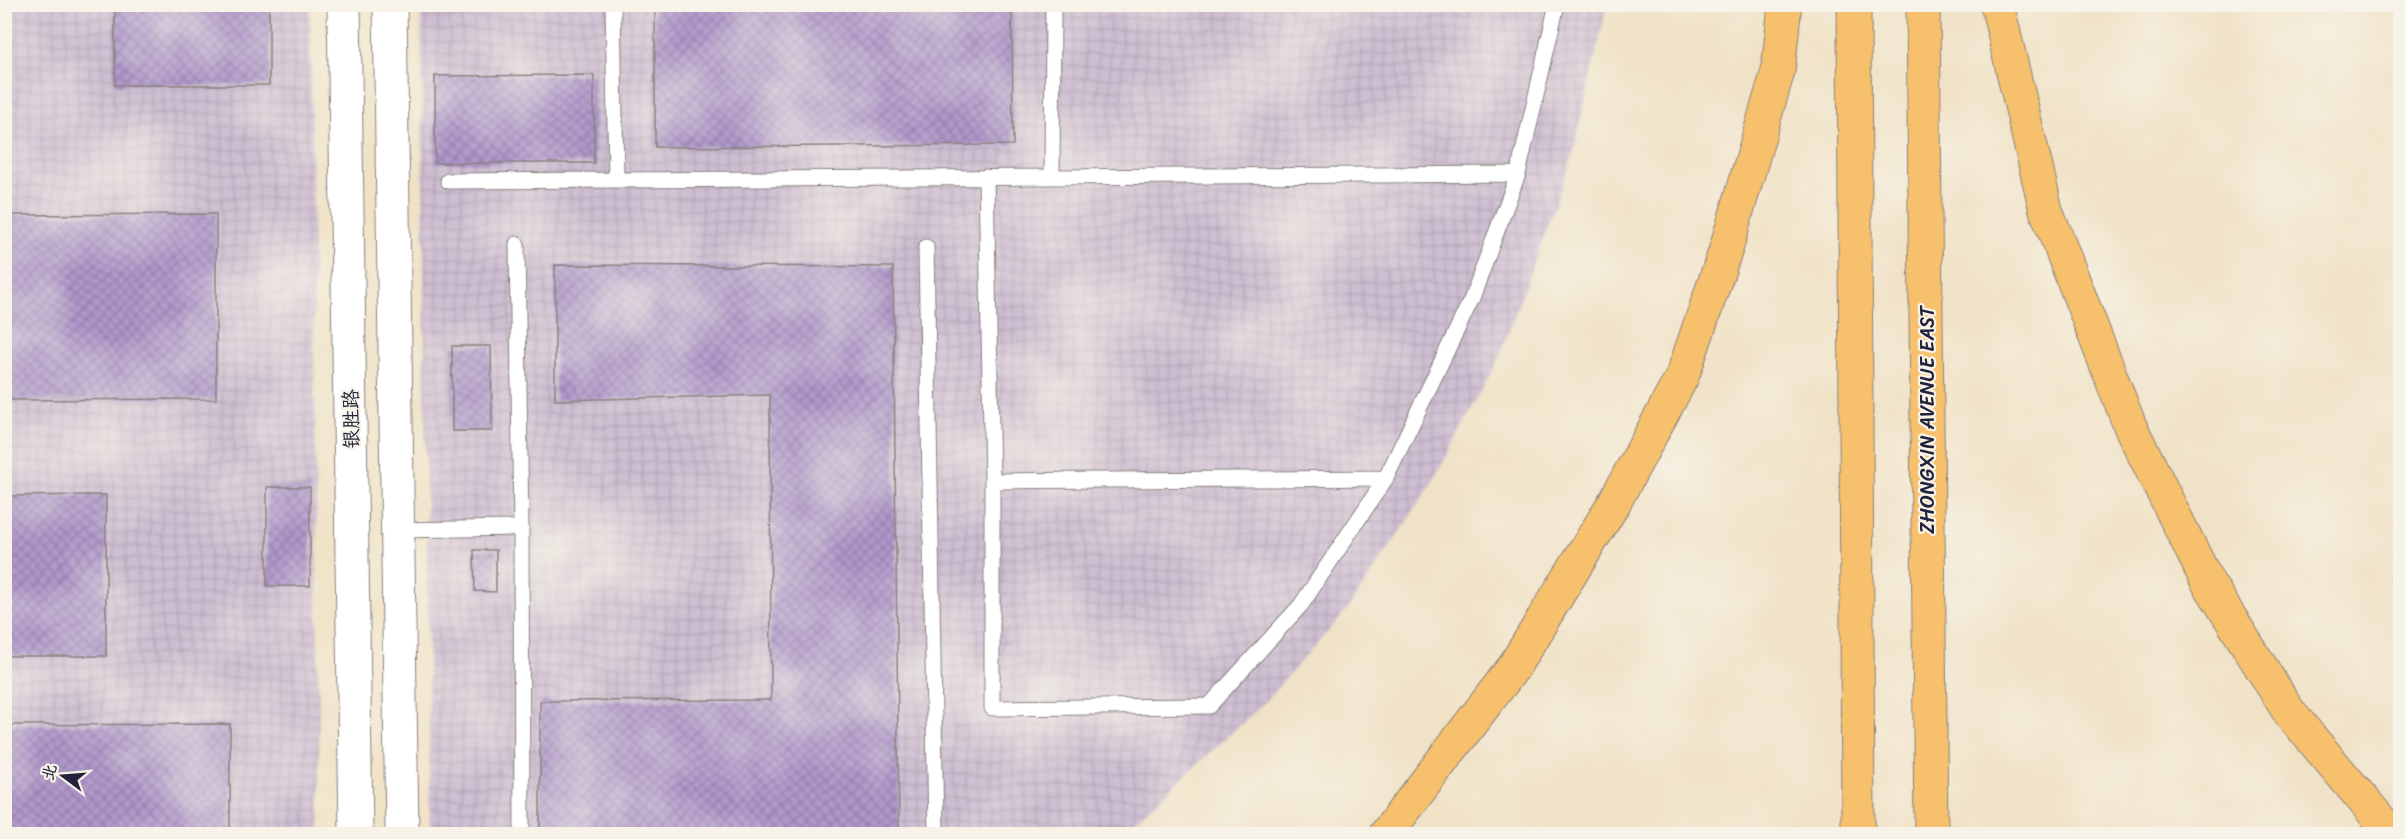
<svg xmlns="http://www.w3.org/2000/svg" width="2405" height="839" viewBox="0 0 2405 839" font-family="Sriracha,'LXGW WenKai TC',sans-serif">
	<style>
		.industrial { fill: url(#industrial-grid) }
		.building { fill: url(#building-cross-hatch) }
		.lines { fill: none; stroke-linecap: round; stroke-linejoin: round }
		.service-casing { stroke: #898280; stroke-width: 17 }
		.tertiary-casing { stroke: #898280; stroke-width: 35 }
		.primary-casing { stroke: #898280; stroke-width: 35 }
		.service { stroke: #fff; stroke-width: 15 }
		.tertiary { stroke: #fff; stroke-width: 33 }
		.primary { stroke: #f7c06c; stroke-width: 33 }
		.labels { text-anchor: middle; stroke-width: 4.5; stroke-linejoin: round; paint-order: stroke }
		.street-label { font-size: 20px; fill: #22223b; stroke: #f7f3e8 }
	</style>
	<defs>
		<pattern id="industrial-grid" width="8" height="8" patternUnits="userSpaceOnUse" patternTransform="scale(1.5)"><rect width="8" height="8" fill="#cebed1"/><path d="M0 4h8M4 0v8" fill="none" stroke="#b1a3b4"/></pattern>
		<pattern id="building-cross-hatch" width="8" height="8" patternUnits="userSpaceOnUse" patternTransform="scale(1.5)"><rect width="8" height="8" fill="#b199cc"/><path d="M0 0l8 8M0 8l8-8" fill="none" stroke="#907ca7"/></pattern>
	</defs>
	<rect width="100%" height="100%" fill="#f7f3e8"/>
	<filter id="ink" filterUnits="userSpaceOnUse"><feTurbulence type="fractalNoise" baseFrequency=".0167" numOctaves="2"/><feDisplacementMap in="SourceGraphic" scale="12" xChannelSelector="R" yChannelSelector="G"/><feConvolveMatrix kernelMatrix="1 2 1 2 8 2 1 2 1" color-interpolation-filters="sRGB"/></filter>
	<filter id="wash" filterUnits="userSpaceOnUse"><feTurbulence type="fractalNoise" baseFrequency=".008" numOctaves="4" result="noise"/><feDisplacementMap in="SourceGraphic" scale="24" xChannelSelector="R" yChannelSelector="G"/><feGaussianBlur stdDeviation="1.35" result="paint"/><feColorMatrix in="noise" values="0 0 0 0 0 0 0 0 0 0 0 0 0 0 0 0 0 1.4 0 .05"/><feComposite in="paint" operator="in"/></filter>
	<g filter="url(#wash)">
		<rect width="100%" height="100%" fill="#f0e2c6"/>
		<!-- industrial -->
		<path class="industrial" d="M5,5H310L320,834H5Z
			M421,5H1607L1572,158L1498,360L1431,485L1348,609L1261,706L1121,834H430Z"/>
		<g id="blocks">
			<!-- building -->
			<path class="building" d="M115,4H269V85H115Z
				M655,4H1012L1013,145L655,147Z
				M594,75V163H435V76Z
				M216,214V399L4,400V215Z
				M555,265L893,267L899,834H540V701L771,700L770,395L555,400Z
				M452,346H491L492,431H452Z
				M267,487H310V586H267Z
				M106,495V656H4V496Z
				M474,550H496V592L475,591Z
				M230,724V834H4V725Z
				M464,828H490V834H464Z"/>
		</g>
	</g>
	<g filter="url(#ink)">
		<use href="#blocks" fill-opacity="0" stroke="#898280" stroke-width="1.5"/>
		<g class="lines">
			<defs>
				<path id="service" d="M613,4L616,179
					M986,177L992,481V708L1209,706L1301,605L1386,478L1472,298L1518,174L1557,4
					M1052,177L1053,4
					M448,181L1518,174
					M517,244L521,528L522,834
					M926,247L936,834
					M992,481L1386,478
					M398,530L521,528"/>
				<path id="tertiary" d="M344,4L356,834
					M390,4L402,834"/>
				<path id="primary" d="M1854,4L1858,834
					M1923,4L1931,834
					M1997,4L2046,210L2130,426L2206,579L2289,712L2392,834
					M1386,834L1513,668L1614,503L1682,377L1726,249L1778,71L1785,4"/>
			</defs>
			<!-- service casing -->
			<use href="#service" class="service-casing"/>
			<!-- tertiary casing -->
			<use href="#tertiary" class="tertiary-casing"/>
			<!-- primary casing -->
			<use href="#primary" class="primary-casing"/>
			<!-- service -->
			<use href="#service" class="service"/>
			<!-- tertiary -->
			<use href="#tertiary" class="tertiary"/>
			<!-- primary -->
			<use href="#primary" class="primary"/>
		</g>
	</g>
	<g class="labels">
		<!-- street labels -->
		<g class="street-label">
			<text transform="translate(351 419) rotate(-91)" y="7">银胜路</text>
			<text transform="translate(1927 420) rotate(-90)" y="7">ZHONGXIN AVENUE EAST</text>
		</g>
	</g>
	<!-- margin -->
	<rect width="2405" height="839" fill="none" stroke="#f7f3e8" stroke-width="24"/>
	<!-- north arrow -->
	<g transform="translate(63 776) rotate(286)" stroke="#f7f3e8" stroke-width="4.5" paint-order="stroke">
	<path d="M0-4.5L10 22L0 15L-10 22Z" fill="#22223b"/>
	<text y="-9" font-size="16" font-weight="bold" text-anchor="middle" fill="#22223b">北</text>
	</g>
</svg>
